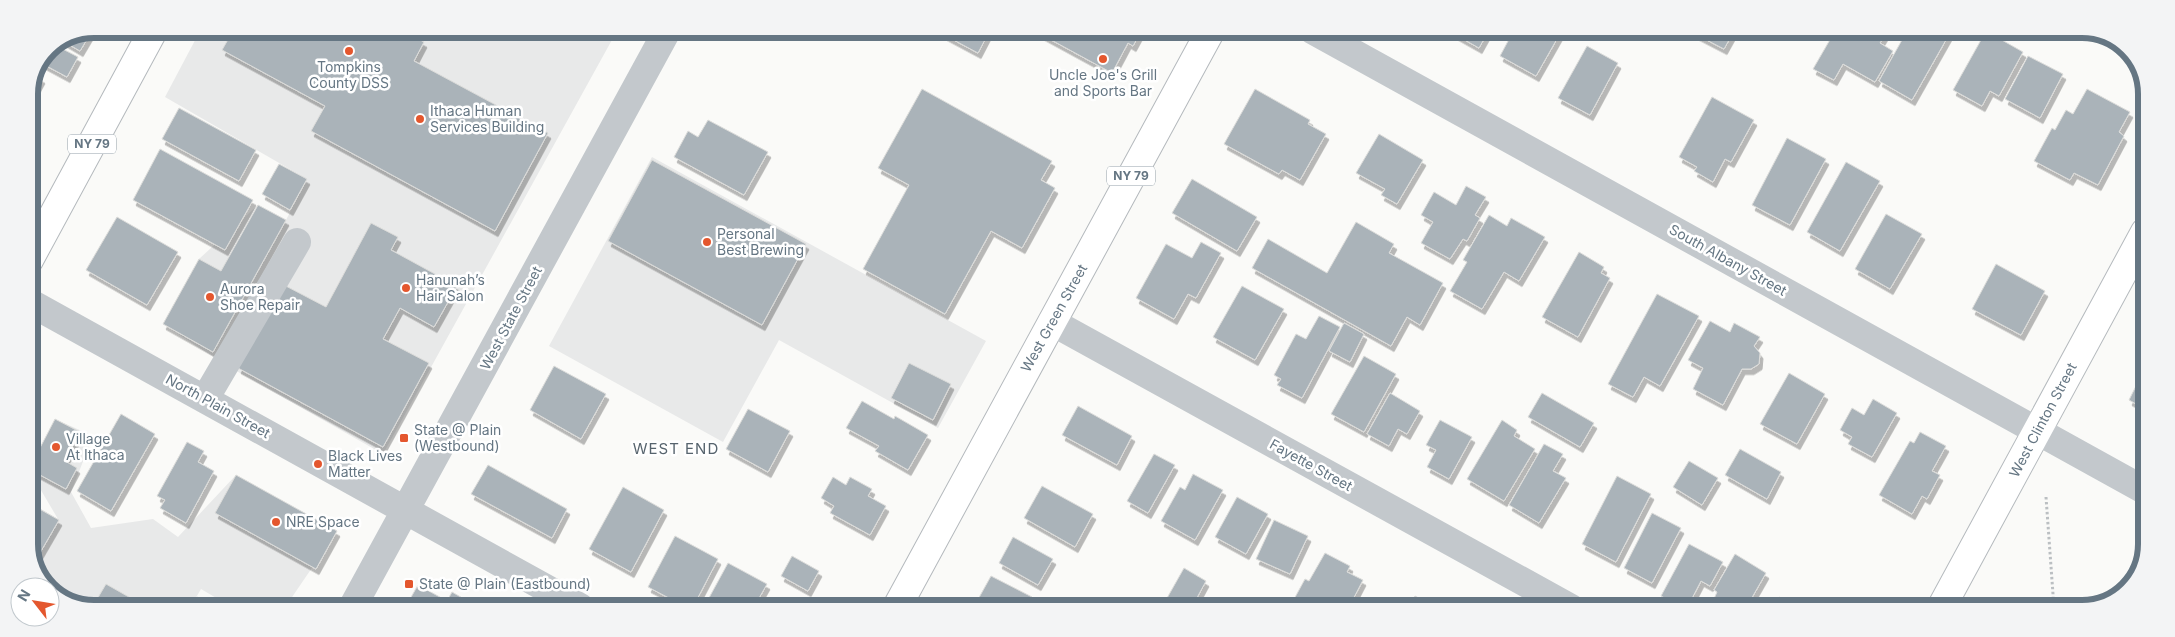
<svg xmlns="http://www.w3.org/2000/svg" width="2175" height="637" viewBox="0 0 2175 637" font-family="Inter,sans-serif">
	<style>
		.built { fill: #e8e9e9 }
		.building { fill: #aab3b9; stroke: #dcdcda; filter: url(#shadow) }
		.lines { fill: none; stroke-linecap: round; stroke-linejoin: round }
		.major-casing { stroke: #b5babe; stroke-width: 30 }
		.highway-casing { stroke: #b4b9bd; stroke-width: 30 }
		.path { stroke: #bbbfc2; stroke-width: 3; stroke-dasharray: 2.5 2.5; stroke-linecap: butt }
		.minor { stroke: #c3c8cc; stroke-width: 28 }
		.major { stroke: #fff; stroke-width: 28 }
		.highway { stroke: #fff; stroke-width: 28 }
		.poi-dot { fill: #e4572e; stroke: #fff; stroke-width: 2 }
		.labels { text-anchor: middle; stroke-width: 5; stroke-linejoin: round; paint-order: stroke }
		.shield { fill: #fff; stroke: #939fa8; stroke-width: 1 }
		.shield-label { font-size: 12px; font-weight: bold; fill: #657683 }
		.poi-label { font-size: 14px; fill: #657683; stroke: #fff; text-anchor: start }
		.street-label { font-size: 14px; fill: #657683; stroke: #fff }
		.neighbourhood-label { font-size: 15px; letter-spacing: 1px; fill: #57646e; stroke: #fff }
		.rim { fill: none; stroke: #657683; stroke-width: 6 }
	</style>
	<defs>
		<filter id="shadow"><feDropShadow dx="3" dy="5.5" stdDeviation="0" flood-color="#0004"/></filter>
	</defs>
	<rect width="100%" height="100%" fill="#fafaf8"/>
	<!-- built -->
	<path class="built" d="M201,29H618L383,454L224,364L163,324L199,259L258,205L286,220L307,179L165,97Z
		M652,157L986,341L938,428L779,340L723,442L549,346Z
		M55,419L93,436L71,492L91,528L153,519L178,537L236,475L337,531L286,606H230L201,589L191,606H77L50,589V587L45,586L29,548V502L58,519L29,470Z"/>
	<!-- building -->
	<path class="building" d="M93,29L80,51L63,41Z
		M234,29H399L424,42L414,61L548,133L495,231L311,131L325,106L222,50Z
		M935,30H990L978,53Z
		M1033,30H1135L1134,32L1139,35L1133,46L1128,43L1112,73Z
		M1447,30H1489L1479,48Z
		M1514,30H1562L1536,76L1500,56Z
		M1697,30L1734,31L1724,49L1695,34Z
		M1835,31H1887L1880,43L1893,51L1875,82L1843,64L1834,80L1813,69Z
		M1907,31H1951L1912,100L1879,81Z
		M1986,31L2023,52L1999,96L1990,91L1982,106L1953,90Z
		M55,45L78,57L67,77L41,63L48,48Z
		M1587,46L1618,63L1590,115L1558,98Z
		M2028,56L2063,74L2040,118L2005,99Z
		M36,75L42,78L29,102V93Z
		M922,89L1052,161L1041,180L1055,188L1022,248L991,231L945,314L863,269L909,185L878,168Z
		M1255,89L1310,120L1308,124L1326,134L1300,180L1282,170L1279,174L1224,144Z
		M2087,89L2130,112L2119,132L2124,136L2098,185L2074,173L2070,180L2034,161L2052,128L2055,130L2066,110L2073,114Z
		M1712,97L1754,120L1731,162L1725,159L1713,182L1694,171L1697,167L1679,157Z
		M179,108L256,150L239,181L162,139Z
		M708,120L768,152L744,195L674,157L688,131L698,137Z
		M1379,134L1423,160L1397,204L1381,195L1385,189L1356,173Z
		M1787,138L1826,159L1790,225L1752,205Z
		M160,149L253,200L225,250L133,200Z
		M652,160L806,244L762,325L608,241Z
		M1846,162L1880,181L1840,251L1807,232Z
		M279,164L307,179L290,210L262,194Z
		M1192,179L1257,217L1237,251L1172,213Z
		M1466,186L1486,197L1475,215L1480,218L1467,241L1463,239L1450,259L1421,243L1433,222L1421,215L1434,192L1456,205Z
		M258,205L286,220L213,352L163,324L199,259L221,271Z
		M1886,214L1922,234L1890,289L1855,269Z
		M1489,215L1507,226L1511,218L1545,237L1519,281L1504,272L1482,309L1450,291L1467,262L1463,260Z
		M117,217L178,252L147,305L86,270Z
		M1356,222L1394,244L1389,253L1443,283L1420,325L1407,317L1391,346L1252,268L1268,239L1327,273Z
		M371,223L398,237L391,250L457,286L434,327L400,308L383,339L429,363L383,447L238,368L284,285L326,307Z
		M1201,242L1221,253L1196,298L1188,294L1174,319L1136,298L1166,244L1192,258Z
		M1579,252L1604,267L1601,273L1610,278L1578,337L1542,317Z
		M1996,264L2045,291L2021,335L1972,309Z
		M1242,286L1284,309L1255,360L1213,337Z
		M1657,294L1699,316L1660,386L1644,377L1633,397L1608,384Z
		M1319,316L1340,327L1302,398L1277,385L1281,379L1274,375L1296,334L1306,339Z
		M1710,321L1730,332L1734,323L1760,337L1754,346L1760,353L1759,364L1751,369H1742L1723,405L1693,389L1703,368L1688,360Z
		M1344,323L1364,334L1350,362L1329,351Z
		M1364,356L1396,374L1364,432L1331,414Z
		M909,363L951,384L933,420L891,398Z
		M554,366L606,394L581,439L530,410Z
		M2145,368V409L2129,400Z
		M1789,373L1825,394L1797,444L1760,424Z
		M1390,393L1420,411L1407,434L1398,429L1389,446L1367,434Z
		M1542,393L1594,423L1580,447L1528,417Z
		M1873,399L1897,413L1872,457L1848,444L1852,437L1840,430L1852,408L1864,415Z
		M862,401L894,419L895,416L928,435L908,470L875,451L879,446L846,428Z
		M1078,406L1132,436L1117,465L1062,435Z
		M748,409L790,431L768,472L726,449Z
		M121,414L155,434L111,511L77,491Z
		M55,419L80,432L65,461L77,468L66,489L29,469Z
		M1440,420L1472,437L1449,479L1427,467L1436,450L1426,445Z
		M1502,420L1517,430L1514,436L1535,449L1504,501L1467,479Z
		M1920,432L1946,446L1932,471L1940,475L1927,499L1922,496L1912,514L1879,495L1910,441L1914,443Z
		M187,442L204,451L198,462L214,471L186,523L160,508L165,500L157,496Z
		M1544,444L1563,454L1553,471L1566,478L1539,523L1509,505Z
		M1740,449L1781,472L1767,499L1725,475Z
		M1154,454L1175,465L1148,513L1127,501Z
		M1689,461L1718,478L1702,505L1673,487Z
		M488,465L567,509L552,538L471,494Z
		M1193,474L1223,490L1195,540L1161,521L1180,487L1185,490Z
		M236,475L337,531L316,569L215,513Z
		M1617,476L1651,494L1616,562L1582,544Z
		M833,477L846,485L850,477L872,489L868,496L886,506L870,535L830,513L834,506L821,498Z
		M1042,486L1093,514L1075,547L1024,518Z
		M623,487L664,510L631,572L589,549Z
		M1237,497L1268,514L1246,554L1215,537Z
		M29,503L59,520L37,558L32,555L29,548Z
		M1652,513L1681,528L1652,583L1624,568Z
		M1274,520L1308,536L1290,574L1256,559Z
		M675,536L718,559L693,607H686L648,587Z
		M1013,537L1053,559L1038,585L999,563Z
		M1689,544L1723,562L1710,586L1701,581L1687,608H1683L1661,596Z
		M1325,553L1350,566L1347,572L1363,580L1349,607L1333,598L1327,607H1305L1293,601L1305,579L1309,581Z
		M1735,554L1766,573L1746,608H1710L1717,592L1714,590Z
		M792,556L819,571L808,591L781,576Z
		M728,563L767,584L754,607H704Z
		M1184,568L1206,581L1192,607H1162Z
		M991,576L1032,597L1027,607H983L976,603Z
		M106,584L136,601L133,606H93Z
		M418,585L447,601L452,592L478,607L406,606Z
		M1415,596L1437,608H1409Z
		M197,597L214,606H192Z
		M1779,597L1799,608H1773Z"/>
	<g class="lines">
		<defs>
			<path id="major" d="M1941,608L2145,232"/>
			<path id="highway" d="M29,260L154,29
				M897,607L1211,30"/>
		</defs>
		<!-- major casing -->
		<use href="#major" class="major-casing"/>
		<!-- highway casing -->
		<use href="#highway" class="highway-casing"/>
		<!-- path -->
		<path class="path" d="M2046,497L2054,608"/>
		<!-- minor -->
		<path class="minor" d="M1312,30L2144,490
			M29,302L580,607
			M1052,322L1571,608
			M205,399L297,242
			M353,606L668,29"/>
		<!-- major -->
		<use href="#major" class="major"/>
		<!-- highway -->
		<use href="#highway" class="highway"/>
	</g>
	<!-- markers -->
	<g class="poi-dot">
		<circle cx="349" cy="51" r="5"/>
		<circle cx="1103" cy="59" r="5"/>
		<circle cx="420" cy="119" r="5"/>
		<circle cx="707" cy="242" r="5"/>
		<circle cx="406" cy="288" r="5"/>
		<circle cx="210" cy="297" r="5"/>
		<rect x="399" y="433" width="10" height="10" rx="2.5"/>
		<circle cx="56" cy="447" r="5"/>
		<circle cx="318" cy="464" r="5"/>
		<circle cx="276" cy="522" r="5"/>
		<rect x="404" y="579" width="10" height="10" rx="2.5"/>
	</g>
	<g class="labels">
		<!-- shield labels -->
		<g class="shield">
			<rect x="68" y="134.5" width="48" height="19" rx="4"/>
			<rect x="1107" y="166.5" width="48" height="19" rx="4"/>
		</g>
		<g class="shield-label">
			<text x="92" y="148">NY 79</text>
			<text x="1131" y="180">NY 79</text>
		</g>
		<!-- poi labels -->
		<g class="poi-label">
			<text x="349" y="72" text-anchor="middle">Tompkins<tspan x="349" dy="16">County DSS</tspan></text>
			<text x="1103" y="80" text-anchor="middle">Uncle Joe's Grill<tspan x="1103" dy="16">and Sports Bar</tspan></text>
			<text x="430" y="116">Ithaca Human<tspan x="430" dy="16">Services Building</tspan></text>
			<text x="717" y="239">Personal<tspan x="717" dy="16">Best Brewing</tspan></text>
			<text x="416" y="285">Hanunah’s<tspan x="416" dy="16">Hair Salon</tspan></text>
			<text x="220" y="294">Aurora<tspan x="220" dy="16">Shoe Repair</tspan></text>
			<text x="414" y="435">State @ Plain<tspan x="414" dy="16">(Westbound)</tspan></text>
			<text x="66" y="444">Village<tspan x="66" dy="16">At Ithaca</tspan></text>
			<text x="328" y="461">Black Lives<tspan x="328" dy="16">Matter</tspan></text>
			<text x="286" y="527">NRE Space</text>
			<text x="419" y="589">State @ Plain (Eastbound)</text>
		</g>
		<!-- street labels -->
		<g class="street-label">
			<text transform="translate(1728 260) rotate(29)" y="5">South Albany Street</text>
			<text transform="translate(511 318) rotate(-62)" y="5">West State Street</text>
			<text transform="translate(1054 318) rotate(-61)" y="5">West Green Street</text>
			<text transform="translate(218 406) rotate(29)" y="5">North Plain Street</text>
			<text transform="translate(2043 420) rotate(-62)" y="5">West Clinton Street</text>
			<text transform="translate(1311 465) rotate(29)" y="5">Fayette Street</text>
		</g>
		<!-- neighbourhood labels -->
		<g class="neighbourhood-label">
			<text x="676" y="454">WEST END</text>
		</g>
	</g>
	<!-- crop -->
	<path d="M0 0H2175V637H0ZM94 38H2082A56 56 0 0 1 2138 94V544A56 56 0 0 1 2082 600H94A56 56 0 0 1 38 544V94A56 56 0 0 1 94 38Z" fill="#f3f4f5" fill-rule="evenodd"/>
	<path class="rim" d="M94 38H2082A56 56 0 0 1 2138 94V544A56 56 0 0 1 2082 600H94A56 56 0 0 1 38 544V94A56 56 0 0 1 94 38Z"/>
	<!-- north arrow -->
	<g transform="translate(35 602) rotate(301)"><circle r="24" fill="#ffffff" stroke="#c1c8cd"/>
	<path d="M0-4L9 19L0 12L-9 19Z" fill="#e4572e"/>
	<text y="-8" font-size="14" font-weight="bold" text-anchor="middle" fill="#657683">N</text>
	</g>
</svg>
